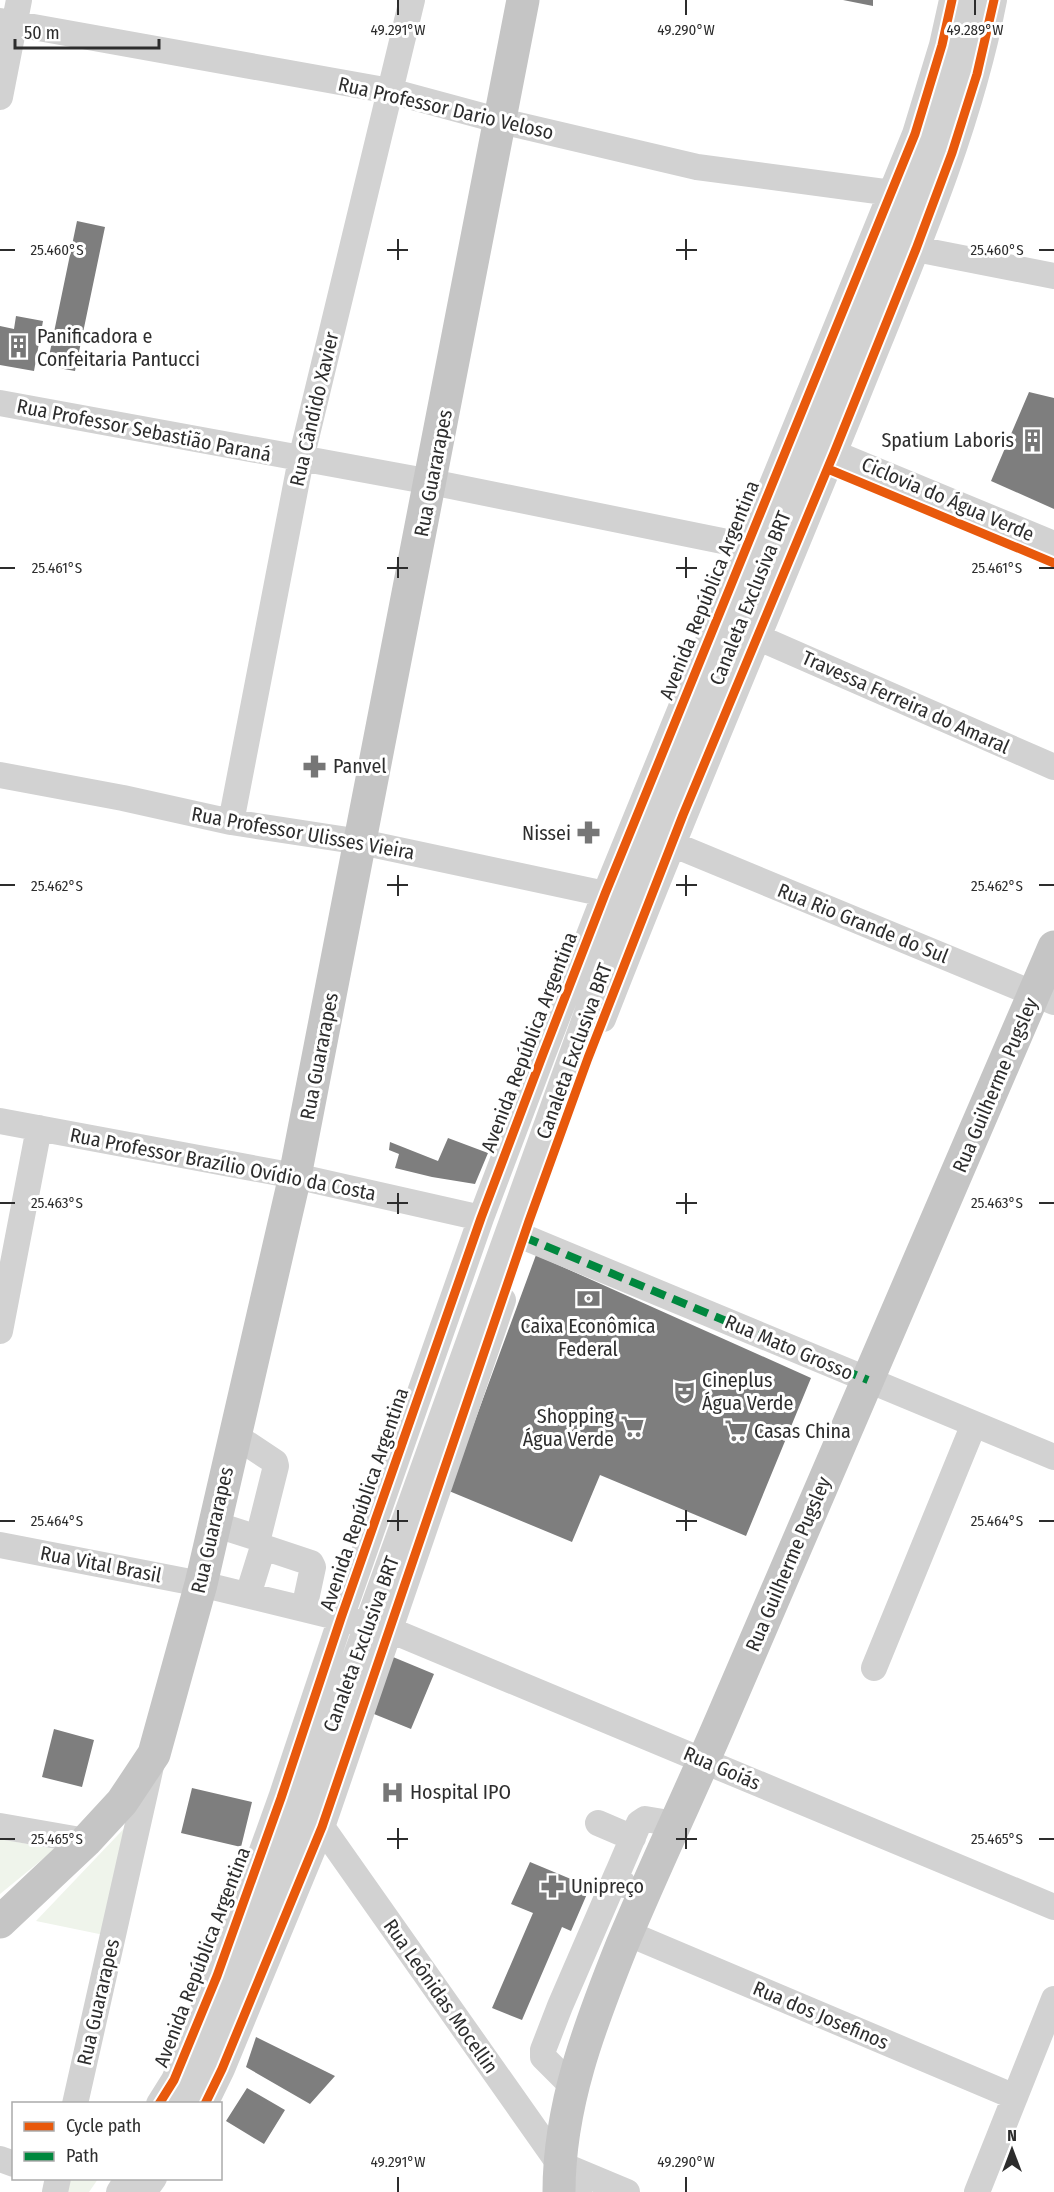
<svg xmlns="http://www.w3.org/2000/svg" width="1054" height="2192" viewBox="0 0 1054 2192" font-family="'Fira Sans Condensed',sans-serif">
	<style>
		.green { fill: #eff4eb }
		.building { fill: #7e7e7e }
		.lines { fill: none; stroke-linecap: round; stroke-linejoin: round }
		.minor { stroke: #d2d2d2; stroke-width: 26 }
		.major { stroke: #c5c5c5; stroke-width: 33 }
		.quiet { stroke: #00873e; stroke-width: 8; stroke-dasharray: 15 8; stroke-linecap: butt }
		.cycleway-casing { stroke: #fff; stroke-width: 13 }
		.cycleway { stroke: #e8590c; stroke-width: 9 }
		.ticks { fill: none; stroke: #2d2d2d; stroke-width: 2 }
		.labels { text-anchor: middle; stroke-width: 6; stroke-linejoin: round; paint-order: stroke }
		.street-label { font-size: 20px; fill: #2d2d2d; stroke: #fff }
		.poi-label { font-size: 20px; fill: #2d2d2d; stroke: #fff; text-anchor: start }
		.ticks-label { font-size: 15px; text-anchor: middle; fill: #2d2d2d; stroke: #fff; stroke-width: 6; stroke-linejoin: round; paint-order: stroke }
	</style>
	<rect width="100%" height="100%" fill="#fff"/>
	<!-- green -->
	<path class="green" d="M136,1816L104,1935L36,1921Z
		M0,1839L55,1849L0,1894Z
		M67,2179H98L89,2192H63Z"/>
	<!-- building -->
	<path class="building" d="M843,0H873V6Z
		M77,221L105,227L75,371L47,366Z
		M16,316L43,321L34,371L0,365V326L14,329Z
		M1029,392L1054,398V509L991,481Z
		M448,1138L488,1153L475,1184L432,1177L395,1168L399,1154L389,1150L390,1142L438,1161Z
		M536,1255L811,1378L746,1536L600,1475L572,1542L449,1491Z
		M393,1657L434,1674L411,1729L369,1712Z
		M54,1729L94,1740L82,1787L42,1777Z
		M192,1788L252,1802L241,1847L181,1833Z
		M530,1862L590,1887L571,1931L562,1927L522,2020L492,2008L533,1913L511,1904Z
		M256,2037L335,2076L310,2104L246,2067Z
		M247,2088L285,2110L264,2144L226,2121Z"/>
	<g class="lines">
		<!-- minor -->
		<path class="minor" d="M0,21L390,91L501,121L697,167L892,193
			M0,97L19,0
			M916,249L1054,276
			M0,403L431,482L747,546
			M834,453L1054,544
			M757,637L1054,767
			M0,775L123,798L231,822L361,842L605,894L619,884
			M231,822L301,459L412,0
			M672,844L1054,1002
			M603,1019C684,811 772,606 856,399C908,269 967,139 994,0
			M0,1121L295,1176L481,1218
			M524,1237L1054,1457
			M0,1331L39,1128
			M234,1435L275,1462L276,1466L258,1538L263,1547L311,1563L313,1567L304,1609
			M214,1524L258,1538
			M0,1545L201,1584L390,1630L1054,1907
			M248,1595L263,1547
			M874,1668L974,1424
			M598,1823L633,1838
			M0,1826L86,1841
			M322,1827L579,2192
			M624,1885L619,1878L618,1872L639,1823L645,1819L675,1824
			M627,1933L1015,2097
			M572,2086L543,2057V2050L560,2006L618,1872
			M75,2104L151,1766
			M159,2104L174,2080L217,1976L281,1798L341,1618L481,1218L543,1054L605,894L915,134L942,45L952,0
			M181,2104L196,2081L222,2021L280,1867L639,868L922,177L955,79L973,0
			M205,2104L222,2069L322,1827L503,1300
			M0,2159L14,2164
			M560,2164L627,2192
			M55,2192L58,2178
			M119,2192L128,2178
			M144,2192L154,2178
			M977,2192L1054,1999"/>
		<!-- major -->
		<path class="major" d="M0,1922L86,1841L122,1802L154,1754L201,1584L295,1176L523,0
			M559,2192C559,2105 590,2025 622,1945C654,1868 690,1793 723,1716C833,1460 944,1204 1054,947"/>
		<!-- quiet -->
		<path class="quiet" d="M524,1237L868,1380"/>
		<defs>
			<path id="cycleway" d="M828,469L1054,563
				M159,2104L174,2080L217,1976L281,1798L341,1618L481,1218L543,1054L605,894L915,134L942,45L952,0
				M205,2104L222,2069L322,1827L529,1221L588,1058L683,815L834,453L916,249L952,153L977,74L994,0"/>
		</defs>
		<!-- cycleway casing -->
		<use href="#cycleway" class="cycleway-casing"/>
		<!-- cycleway -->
		<use href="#cycleway" class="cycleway"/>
	</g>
	<!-- ticks -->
	<path class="ticks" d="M398,0V15M686,0V15M975,0V15M398,239V260M686,239V260M0,250H15M387,250H408M676,250H697M1039,250H1054M398,557V578M686,557V578M0,568H15M387,568H408M676,568H697M1039,568H1054M398,875V896M686,875V896M0,885H15M387,885H408M676,885H697M1039,885H1054M398,1193V1214M686,1193V1214M0,1203H15M387,1203H408M676,1203H697M1039,1203H1054M398,1510V1531M686,1510V1531M0,1521H15M387,1521H408M676,1521H697M1039,1521H1054M398,1828V1849M686,1828V1849M0,1839H15M387,1839H408M676,1839H697M1039,1839H1054M398,2177V2192M686,2177V2192"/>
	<!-- icons -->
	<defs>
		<symbol id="building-bare" viewBox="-9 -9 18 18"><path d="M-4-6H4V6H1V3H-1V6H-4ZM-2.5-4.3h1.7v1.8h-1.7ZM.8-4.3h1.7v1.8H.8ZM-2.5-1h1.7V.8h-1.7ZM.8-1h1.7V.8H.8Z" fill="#767676" stroke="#fff" stroke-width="2.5" paint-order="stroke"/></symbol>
		<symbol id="pharmacy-bare" viewBox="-9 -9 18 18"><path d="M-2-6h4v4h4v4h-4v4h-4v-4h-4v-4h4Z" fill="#767676" stroke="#fff" stroke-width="2.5" paint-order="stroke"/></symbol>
		<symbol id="bank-bare" viewBox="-9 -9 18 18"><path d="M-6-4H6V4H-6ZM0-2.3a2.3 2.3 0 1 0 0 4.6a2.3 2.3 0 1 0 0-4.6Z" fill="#767676" stroke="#fff" stroke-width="2.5" paint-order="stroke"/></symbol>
		<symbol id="theatre-bare" viewBox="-9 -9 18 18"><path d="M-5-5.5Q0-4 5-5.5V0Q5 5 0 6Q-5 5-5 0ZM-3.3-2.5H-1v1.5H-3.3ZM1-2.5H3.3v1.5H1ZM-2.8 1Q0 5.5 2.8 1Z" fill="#767676" stroke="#fff" stroke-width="2.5" paint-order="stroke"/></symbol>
		<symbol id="supermarket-bare" viewBox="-9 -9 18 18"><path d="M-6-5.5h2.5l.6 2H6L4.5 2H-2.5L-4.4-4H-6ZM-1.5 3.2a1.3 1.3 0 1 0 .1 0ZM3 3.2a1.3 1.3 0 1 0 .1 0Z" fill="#767676" stroke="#fff" stroke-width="2.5" paint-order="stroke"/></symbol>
		<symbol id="hospital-bare" viewBox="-9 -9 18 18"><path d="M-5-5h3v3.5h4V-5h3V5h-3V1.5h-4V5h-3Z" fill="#767676" stroke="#fff" stroke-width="2.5" paint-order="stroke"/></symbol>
	</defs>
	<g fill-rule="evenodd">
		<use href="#building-bare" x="2" y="330" width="33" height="33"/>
		<use href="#building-bare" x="1016" y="424" width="33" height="33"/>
		<use href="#pharmacy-bare" x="298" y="750" width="33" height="33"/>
		<use href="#pharmacy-bare" x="572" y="816" width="33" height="33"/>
		<use href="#bank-bare" x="572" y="1282" width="33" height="33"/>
		<use href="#theatre-bare" x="668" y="1376" width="33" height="33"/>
		<use href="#supermarket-bare" x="616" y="1410" width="33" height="33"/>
		<use href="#supermarket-bare" x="720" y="1414" width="33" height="33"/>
		<use href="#hospital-bare" x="376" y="1776" width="33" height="33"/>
		<use href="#pharmacy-bare" x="536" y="1870" width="33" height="33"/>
	</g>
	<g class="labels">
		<!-- street labels -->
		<g class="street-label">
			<text transform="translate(446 108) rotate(13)" y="7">Rua Professor Dario Veloso</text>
			<text transform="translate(314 409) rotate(-77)" y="7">Rua Cândido Xavier</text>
			<text transform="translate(144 430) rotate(11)" y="7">Rua Professor Sebastião Paraná</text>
			<text transform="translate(433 473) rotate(-79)" y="7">Rua Guararapes</text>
			<text transform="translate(948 499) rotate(23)" y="7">Ciclovia do Água Verde</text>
			<text transform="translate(709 590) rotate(-68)" y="7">Avenida República Argentina</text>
			<text transform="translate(750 598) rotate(-68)" y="7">Canaleta Exclusiva BRT</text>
			<text transform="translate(906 702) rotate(24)" y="7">Travessa Ferreira do Amaral</text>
			<text transform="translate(303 833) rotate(10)" y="7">Rua Professor Ulisses Vieira</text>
			<text transform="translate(863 923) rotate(22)" y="7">Rua Rio Grande do Sul</text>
			<text transform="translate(529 1042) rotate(-69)" y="7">Avenida República Argentina</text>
			<text transform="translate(574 1051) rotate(-70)" y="7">Canaleta Exclusiva BRT</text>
			<text transform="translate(319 1056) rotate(-79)" y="7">Rua Guararapes</text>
			<text transform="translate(995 1085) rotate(-67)" y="7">Rua Guilherme Pugsley</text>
			<text transform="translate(223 1164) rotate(11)" y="7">Rua Professor Brazílio Ovídio da Costa</text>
			<text transform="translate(789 1347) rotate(23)" y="7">Rua Mato Grosso</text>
			<text transform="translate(364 1499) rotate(-71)" y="7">Avenida República Argentina</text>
			<text transform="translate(212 1530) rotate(-77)" y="7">Rua Guararapes</text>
			<text transform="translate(101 1564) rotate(11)" y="7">Rua Vital Brasil</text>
			<text transform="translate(788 1564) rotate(-67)" y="7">Rua Guilherme Pugsley</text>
			<text transform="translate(361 1644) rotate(-70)" y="7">Canaleta Exclusiva BRT</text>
			<text transform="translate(722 1768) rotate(23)" y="7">Rua Goiás</text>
			<text transform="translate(202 1957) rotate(-69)" y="7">Avenida República Argentina</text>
			<text transform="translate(441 1996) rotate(55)" y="7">Rua Leônidas Mocellin</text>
			<text transform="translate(98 2002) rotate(-77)" y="7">Rua Guararapes</text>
			<text transform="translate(821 2015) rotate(23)" y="7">Rua dos Josefinos</text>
		</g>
		<!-- poi labels -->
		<g class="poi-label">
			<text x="37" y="343">Panificadora e<tspan x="37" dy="23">Confeitaria Pantucci</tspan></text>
			<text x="1014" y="447" text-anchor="end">Spatium Laboris</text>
			<text x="333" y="773">Panvel</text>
			<text x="571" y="840" text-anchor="end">Nissei</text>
			<text x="588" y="1333" text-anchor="middle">Caixa Econômica<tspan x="588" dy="23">Federal</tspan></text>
			<text x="702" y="1387">Cineplus<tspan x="702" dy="23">Água Verde</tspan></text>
			<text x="614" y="1423" text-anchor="end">Shopping<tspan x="614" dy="23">Água Verde</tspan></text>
			<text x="754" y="1438">Casas China</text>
			<text x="410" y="1799">Hospital IPO</text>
			<text x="571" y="1893">Unipreço</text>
		</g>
	</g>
	<g class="ticks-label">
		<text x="398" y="35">49.291°W</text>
		<text x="686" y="35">49.290°W</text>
		<text x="975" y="35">49.289°W</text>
		<text x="57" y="255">25.460°S</text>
		<text x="997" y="255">25.460°S</text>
		<text x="57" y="573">25.461°S</text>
		<text x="997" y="573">25.461°S</text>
		<text x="57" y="891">25.462°S</text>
		<text x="997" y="891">25.462°S</text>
		<text x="57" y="1208">25.463°S</text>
		<text x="997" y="1208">25.463°S</text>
		<text x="57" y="1526">25.464°S</text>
		<text x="997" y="1526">25.464°S</text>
		<text x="57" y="1844">25.465°S</text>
		<text x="997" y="1844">25.465°S</text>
		<text x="398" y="2167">49.291°W</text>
		<text x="686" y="2167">49.290°W</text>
	</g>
	<!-- legend -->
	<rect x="12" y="2102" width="210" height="78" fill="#ffffff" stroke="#ababab" stroke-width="1.5"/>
	<rect x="24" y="2122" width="30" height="9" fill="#e8590c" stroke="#ababab" stroke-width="1.5"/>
	<text x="66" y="2132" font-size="18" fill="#2d2d2d">Cycle path</text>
	<rect x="24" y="2152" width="30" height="9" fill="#00873e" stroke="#ababab" stroke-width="1.5"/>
	<text x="66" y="2162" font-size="18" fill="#2d2d2d">Path</text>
	<!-- north arrow -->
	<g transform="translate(1012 2150)" stroke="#ffffff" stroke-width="4.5" paint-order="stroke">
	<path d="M0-4.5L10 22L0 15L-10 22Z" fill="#2d2d2d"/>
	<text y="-9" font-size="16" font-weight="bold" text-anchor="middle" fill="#2d2d2d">N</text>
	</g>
	<!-- scale -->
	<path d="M15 39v9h144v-9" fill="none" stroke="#2d2d2d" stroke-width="3"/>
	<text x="24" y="39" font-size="18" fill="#2d2d2d" stroke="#ffffff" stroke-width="4.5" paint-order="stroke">50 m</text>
</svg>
